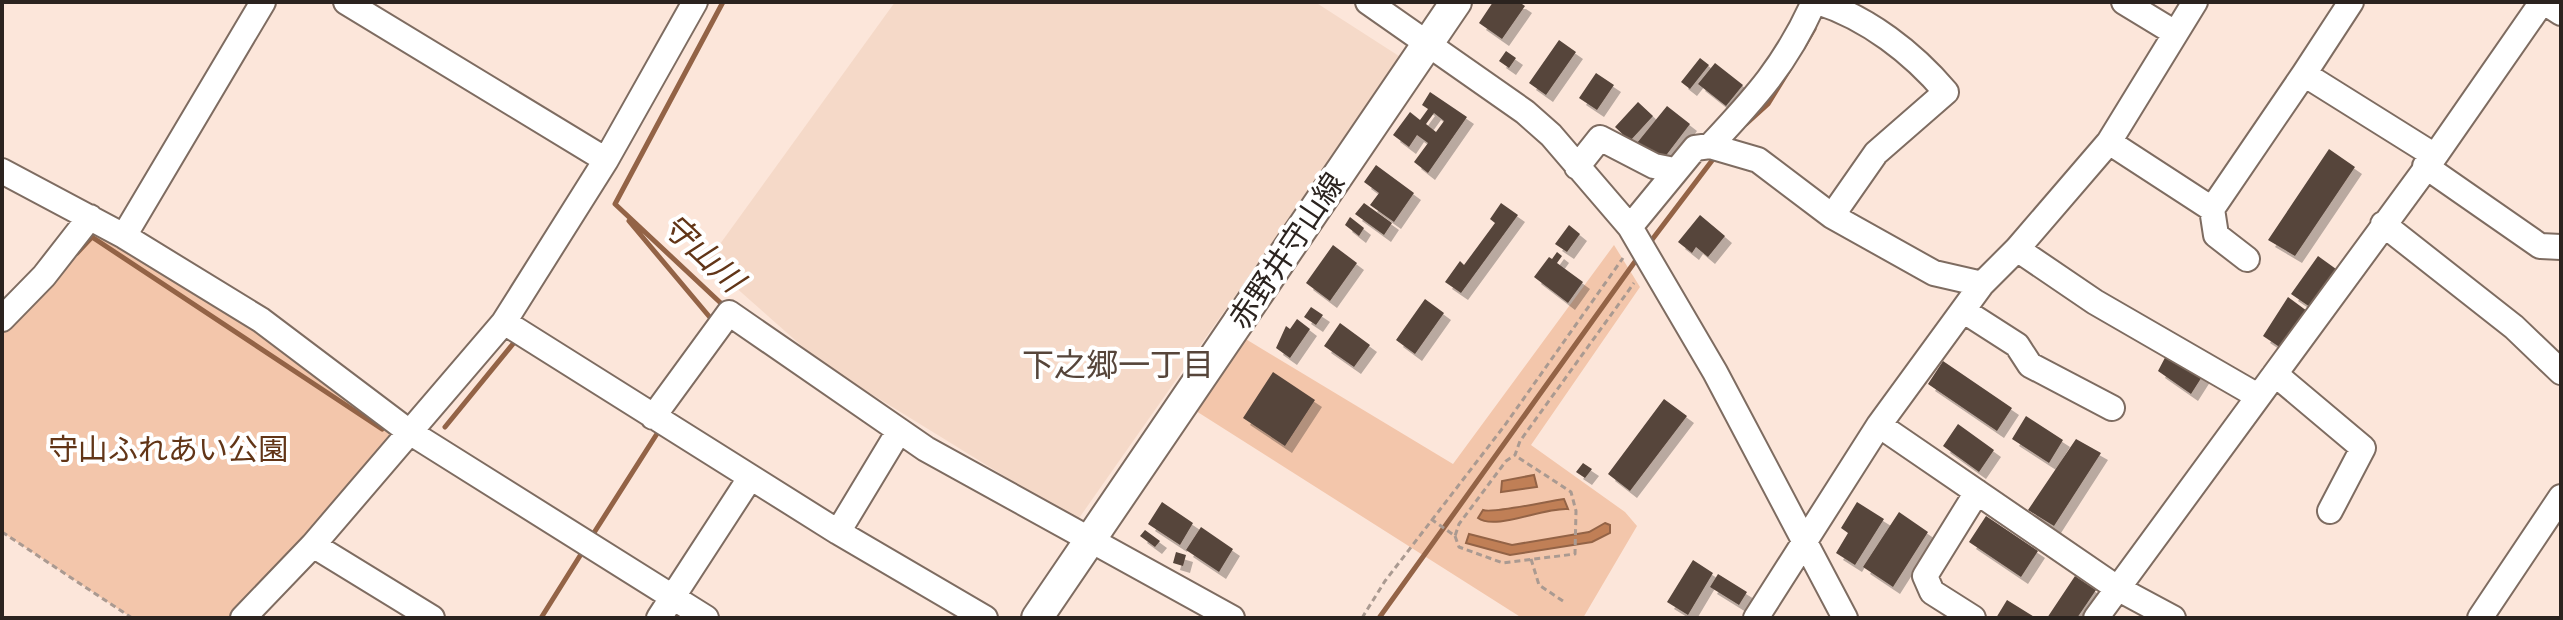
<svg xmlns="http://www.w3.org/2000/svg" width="2563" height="620" viewBox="0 0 2563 620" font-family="Jost,'Noto Sans JP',sans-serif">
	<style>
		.built { fill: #f5d9c8 }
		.green { fill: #f3c6ab }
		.water { fill: #c07f56; stroke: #936346; stroke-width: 2 }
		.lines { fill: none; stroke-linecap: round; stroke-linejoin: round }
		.stream { stroke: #936346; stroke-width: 5 }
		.building { fill: #56453b; fill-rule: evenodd; filter: url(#shadow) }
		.minor-casing { stroke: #7e6c61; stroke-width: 28 }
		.major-casing { stroke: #7e6c61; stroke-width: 34 }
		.path { stroke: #aa9a91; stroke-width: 3; stroke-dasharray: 6 4; stroke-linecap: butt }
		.minor { stroke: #fff; stroke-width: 24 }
		.major { stroke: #fff; stroke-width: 30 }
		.labels { text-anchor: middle; stroke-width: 8; stroke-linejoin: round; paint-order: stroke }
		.street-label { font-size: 30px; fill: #2b231f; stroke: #fff }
		.park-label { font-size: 30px; fill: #623517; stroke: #fff }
		.water-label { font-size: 32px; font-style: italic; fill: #623517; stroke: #fff }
		.neighbourhood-label { font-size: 32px; fill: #56453a; stroke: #fff }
	</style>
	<defs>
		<filter id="shadow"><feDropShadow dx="7" dy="7" stdDeviation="0" flood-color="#0004"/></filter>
	</defs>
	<rect width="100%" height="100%" fill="#fce6da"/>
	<!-- built -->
	<path class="built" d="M895,2H1315L1402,58L1077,521L821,363L707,262Z"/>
	<!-- green -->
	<path class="green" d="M90,217L408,431L243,618H132L2,532V313Z
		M1614,245L1640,287L1531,445L1625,512L1637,526L1583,618H1522L1196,411L1244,338L1453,464Z"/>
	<!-- water -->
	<path class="water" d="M1534,475L1537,487L1501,492L1502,481Z
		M1564,499L1568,509C1544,507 1495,531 1478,518L1483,510C1493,514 1548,501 1564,499Z
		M1605,523L1610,525V533L1592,542L1510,555L1466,543L1469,534L1512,545L1589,532Z"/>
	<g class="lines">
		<!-- stream -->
		<path class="stream" d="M723,2L615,204L726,308
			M1803,48L1814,29
			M1746,124L1768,104L1789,70
			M629,221L713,321
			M1648,245L1717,154
			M77,253L92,237L382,429
			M445,427L517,339
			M590,539L660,429
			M541,618L583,551
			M1379,618L1639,256"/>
	</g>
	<!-- building -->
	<path class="building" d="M1493,2H1519L1525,6L1502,39L1479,23Z
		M1559,40L1576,52L1546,95L1529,83Z
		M1506,51L1516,58L1509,68L1499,61Z
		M1700,58L1709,65L1690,89L1681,82Z
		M1715,63L1743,85L1726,106L1698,84Z
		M1596,73L1614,85L1597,110L1579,98Z
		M1430,92L1467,117L1428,173L1414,162L1428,143L1417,135L1409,147L1393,135L1410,112L1420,120L1428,109L1422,105ZM1434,113L1444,121L1436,132L1426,124Z
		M1638,102L1653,116L1630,141L1615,127Z
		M1667,106L1690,124L1661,162L1637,143Z
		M2329,149L2355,167L2295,256L2268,240Z
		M1376,165L1414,193L1394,222L1370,205L1379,193L1364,182Z
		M1364,203L1392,223L1384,235L1355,214Z
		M1501,203L1518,215L1461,293L1445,282L1460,261L1464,265L1495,223L1490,219Z
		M1700,215L1725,236L1708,257L1696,247L1692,253L1678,242Z
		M1350,217L1364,228L1359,236L1345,225Z
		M1569,225L1580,234L1567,252L1555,244Z
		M1333,245L1357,263L1330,301L1306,283Z
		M1557,252L1562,256L1557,263L1583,282L1568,303L1534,277L1549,257L1552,259Z
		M2318,256L2336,269L2310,307L2291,294Z
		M2288,297L2307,311L2281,348L2263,336Z
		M1425,299L1444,313L1415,354L1396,340Z
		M1311,307L1323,315L1316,325L1304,317Z
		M1297,319L1310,329L1290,358L1276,348L1286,326L1290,329Z
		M1340,323L1370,345L1354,367L1324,346Z
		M2169,350L2205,372L2191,394L2158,371Z
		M1943,361L2012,408L1997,431L1928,384Z
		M1273,372L1315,400L1285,446L1243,418Z
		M1664,399L1687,416L1630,491L1608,474Z
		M2026,416L2063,440L2049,463L2012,439Z
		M1958,424L1994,450L1979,472L1943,446Z
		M2076,439L2101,453L2054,526L2028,510Z
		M1583,463L1592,469L1585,478L1576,472Z
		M1162,502L1193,523L1180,545L1148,524Z
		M1857,502L1884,519L1855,565L1836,553L1848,533L1841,528Z
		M1899,512L1928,532L1893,587L1863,567Z
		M1986,516L2038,551L2021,577L1969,542Z
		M1201,527L1233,549L1219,572L1186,550Z
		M1145,530L1160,541L1155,547L1140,536Z
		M1176,552L1186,555L1183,566L1173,563Z
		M1693,560L1713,573L1688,615L1667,602Z
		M1718,574L1747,592L1739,605L1710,587Z
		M2075,576L2096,590L2077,618H2047Z
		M2007,600L2036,618H1996Z"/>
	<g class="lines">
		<defs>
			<path id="minor" d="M346,2L606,160
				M1368,2L1525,112L1551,135L1630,227L1715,372L1845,618
				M1818,2C1868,18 1913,53 1946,92L1876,153L1832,216
				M2124,2L2175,33
				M2351,2L2304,74L2435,156
				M2544,2L2561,13
				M2109,142L2212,209L2304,74
				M1710,146C1756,97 1786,64 1814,2
				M2425,166L2540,246L2561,247
				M1577,167L1600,138L1654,166L1674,170
				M2,171L124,236L261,320L408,431L706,618
				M2212,209L2216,235L2247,259
				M2383,224L2514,327L2561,372
				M1630,227L1695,148L1710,146L1758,160L1832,216L1934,273L1982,284
				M124,236L263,2
				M2017,249L2095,302L2256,395
				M1964,311L2017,345L2030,365L2112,408
				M2,319L44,276L90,217
				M504,322L838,532L985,618
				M2275,374L2363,448L2330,511
				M653,417L729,313L926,449L1232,618
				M1879,425L2117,588L2173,618
				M838,532L899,431
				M313,545L432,618
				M243,618L313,545L504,322L606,160L695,2
				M659,618L750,478
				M1756,618L1879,425L1982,284L2017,249L2109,142L2195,2
				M1973,618L1932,592L1925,576L1977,492
				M2096,618L2435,156L2542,2
				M2480,618L2561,497"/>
			<path id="major" d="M1037,618L1456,2"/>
		</defs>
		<!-- minor casing -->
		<use href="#minor" class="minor-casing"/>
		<!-- major casing -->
		<use href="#major" class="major-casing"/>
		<!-- path -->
		<path class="path" d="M1431,519L1455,536L1459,524L1506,461L1515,455L1520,441L1634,283
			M2,532L132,618
			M1455,536L1459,547L1503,563L1575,554L1576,511L1571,492L1516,456
			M1531,559L1539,585L1566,603
			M1362,618L1385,581L1505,425L1623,258"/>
		<!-- minor -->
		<use href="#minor" class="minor"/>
		<!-- major -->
		<use href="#major" class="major"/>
	</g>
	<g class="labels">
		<!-- street labels -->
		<g class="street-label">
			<text transform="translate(1287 251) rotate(-56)" y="10">赤野井守山線</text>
		</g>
		<!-- park labels -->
		<g class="park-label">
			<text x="168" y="460">守山ふれあい公園</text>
		</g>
		<!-- water labels -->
		<g class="water-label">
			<text transform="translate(703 253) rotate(43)" y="11">守山川</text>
		</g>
		<!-- neighbourhood labels -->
		<g class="neighbourhood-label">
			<text x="1118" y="376">下之郷一丁目</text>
		</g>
	</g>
	<!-- border -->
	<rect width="2563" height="620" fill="none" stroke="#2b231f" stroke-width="8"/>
</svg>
